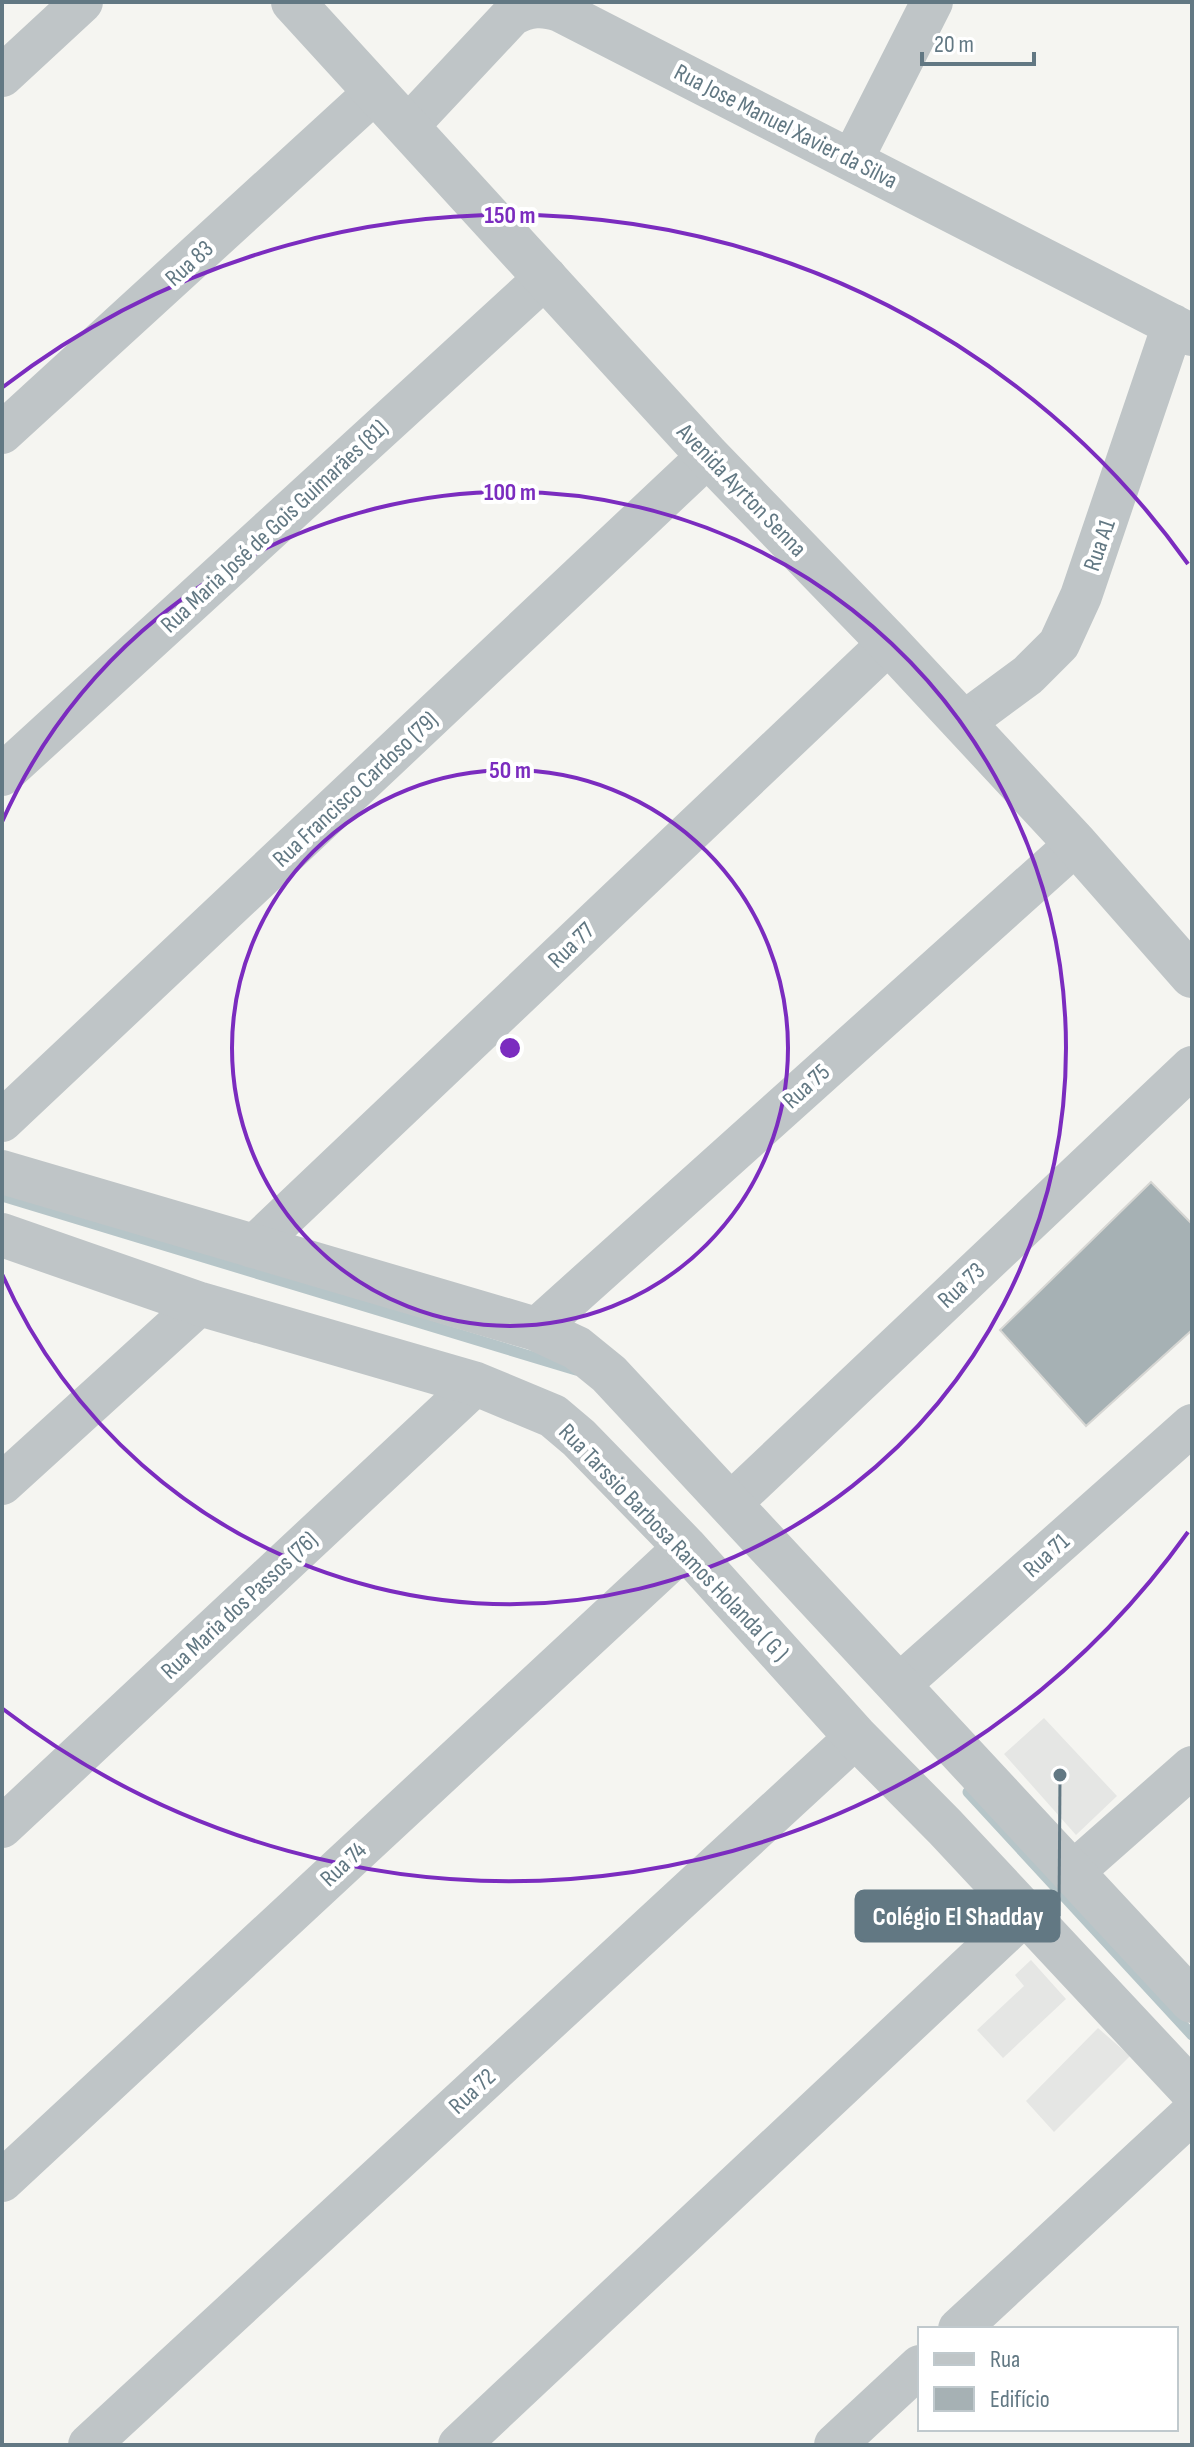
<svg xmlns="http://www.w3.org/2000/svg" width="1194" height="2447" viewBox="0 0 1194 2447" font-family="'Sofia Sans Condensed',sans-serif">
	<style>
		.built { fill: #e5e6e4 }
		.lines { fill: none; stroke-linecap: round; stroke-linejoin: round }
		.stream { stroke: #b6c5c8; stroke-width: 11 }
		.building { fill: #a6b1b4; stroke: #d6d6d3; stroke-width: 2 }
		.minor { stroke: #bfc5c7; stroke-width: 42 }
		.tertiary { stroke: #bfc5c7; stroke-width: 44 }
		.ring { fill: none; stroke: #7b2cbf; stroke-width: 4 }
		.labels { text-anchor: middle; stroke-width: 8; stroke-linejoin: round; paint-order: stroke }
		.street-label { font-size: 24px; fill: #627883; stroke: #fff }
		.centre { fill: #7b2cbf; stroke: #fff; stroke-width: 4 }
		.ring-label { font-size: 24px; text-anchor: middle; font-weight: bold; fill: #7b2cbf; stroke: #fff; stroke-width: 8; stroke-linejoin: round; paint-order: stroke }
		.leader { fill: none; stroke: #627883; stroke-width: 3 }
		.callout-dot { fill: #627883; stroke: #fff; stroke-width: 3 }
		.callout { fill: #627883; stroke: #627883; stroke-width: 3 }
		.callout-label { font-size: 26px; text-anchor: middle; font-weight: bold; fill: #fff }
	</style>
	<rect width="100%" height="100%" fill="#f5f5f1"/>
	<!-- built -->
	<path class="built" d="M1044,1718L1117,1796L1076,1835L1004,1754Z
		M1031,1960L1066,1999L1003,2058L977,2030L1024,1986L1015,1975Z
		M1098,2028L1130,2056L1054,2132L1026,2101Z"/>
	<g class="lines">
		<!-- stream -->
		<path class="stream" d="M2,1196L576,1370
			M968,1792L1192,2035"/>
	</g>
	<!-- building -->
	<path class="building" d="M1151,1182L1192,1224V1330L1086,1426L1000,1330Z"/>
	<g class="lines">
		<!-- minor -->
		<path class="minor" d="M2,76L82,2
			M408,126L512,15C529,6 542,5 560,11L1192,335
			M852,160L932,2
			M2,433L375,92
			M963,723L1028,675L1059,644L1081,596L1173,325
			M2,775L546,277
			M2,1121L708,456
			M253,1247L889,643
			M536,1329L1076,844
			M2,1484L200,1304
			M730,1504L1192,1067
			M899,1685L1192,1425
			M2,1827L476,1384
			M1073,1872L1192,1767
			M2,2181L685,1547
			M959,2329L1192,2113
			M89,2445L856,1737
			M459,2445L1026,1913
			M835,2445L920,2366"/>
		<!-- tertiary -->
		<path class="tertiary" d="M293,2L708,456L889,643L1076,844L1192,976
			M2,1172L536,1329L577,1348L609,1374L1192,2001
			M2,1235L200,1304L476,1384L553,1416L579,1438L685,1547L856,1737L945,1827L1192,2091"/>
	</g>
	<!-- distance rings -->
	<g class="ring">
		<circle cx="510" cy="1048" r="278"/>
		<path d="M2 822A556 556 0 1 1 2 1274"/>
		<path d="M1188 1532A833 833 0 0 1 3 1709M3 387A833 833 0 0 1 1188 564"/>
	</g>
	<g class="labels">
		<!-- street labels -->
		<g class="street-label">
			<text transform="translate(786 126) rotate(27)" y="8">Rua Jose Manuel Xavier da Silva</text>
			<text transform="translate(189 263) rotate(-42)" y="8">Rua 83</text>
			<text transform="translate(742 490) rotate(46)" y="8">Avenida Ayrton Senna</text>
			<text transform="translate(274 526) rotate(-43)" y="8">Rua Maria José de Gois Guimarães (81)</text>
			<text transform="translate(1099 545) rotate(-71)" y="8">Rua A1</text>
			<text transform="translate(355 789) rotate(-43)" y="8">Rua Francisco Cardoso (79)</text>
			<text transform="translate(571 945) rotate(-44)" y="8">Rua 77</text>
			<text transform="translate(806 1086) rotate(-42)" y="8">Rua 75</text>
			<text transform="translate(961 1285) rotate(-43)" y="8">Rua 73</text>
			<text transform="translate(674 1542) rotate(46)" y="8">Rua Tarssio Barbosa Ramos Holanda ( G )</text>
			<text transform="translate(1046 1555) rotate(-42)" y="8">Rua 71</text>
			<text transform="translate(239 1605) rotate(-43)" y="8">Rua Maria dos Passos (76)</text>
			<text transform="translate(343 1864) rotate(-43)" y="8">Rua 74</text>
			<text transform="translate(472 2091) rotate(-43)" y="8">Rua 72</text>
		</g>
	</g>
	<circle cx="510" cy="1048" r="12" class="centre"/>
	<g class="ring-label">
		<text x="510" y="223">150 m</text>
		<text x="510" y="500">100 m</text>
		<text x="510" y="778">50 m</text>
	</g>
	<!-- callouts -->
	<path class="leader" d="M1060 1775L1059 1916"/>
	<circle class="callout-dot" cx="1060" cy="1775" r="8"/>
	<rect class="callout" x="856" y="1891" width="203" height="50" rx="8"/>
	<g class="callout-label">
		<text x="958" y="1925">Colégio El Shadday</text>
	</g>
	<!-- border -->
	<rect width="1194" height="2447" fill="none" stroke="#627883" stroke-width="8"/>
	<!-- legend -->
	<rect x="918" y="2327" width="260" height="104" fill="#ffffff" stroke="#c0c9cd" stroke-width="2"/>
	<rect x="934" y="2353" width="40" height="12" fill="#bfc5c7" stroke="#c0c9cd" stroke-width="2"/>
	<text x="990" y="2367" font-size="24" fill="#627883">Rua</text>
	<rect x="934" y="2387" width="40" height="24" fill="#a6b1b4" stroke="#c0c9cd" stroke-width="2"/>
	<text x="990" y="2407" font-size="24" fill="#627883">Edifício</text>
	<!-- scale -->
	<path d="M922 52v12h112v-12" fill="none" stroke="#627883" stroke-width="4"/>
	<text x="934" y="52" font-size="24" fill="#627883" stroke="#ffffff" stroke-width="6" paint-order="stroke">20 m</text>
</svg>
